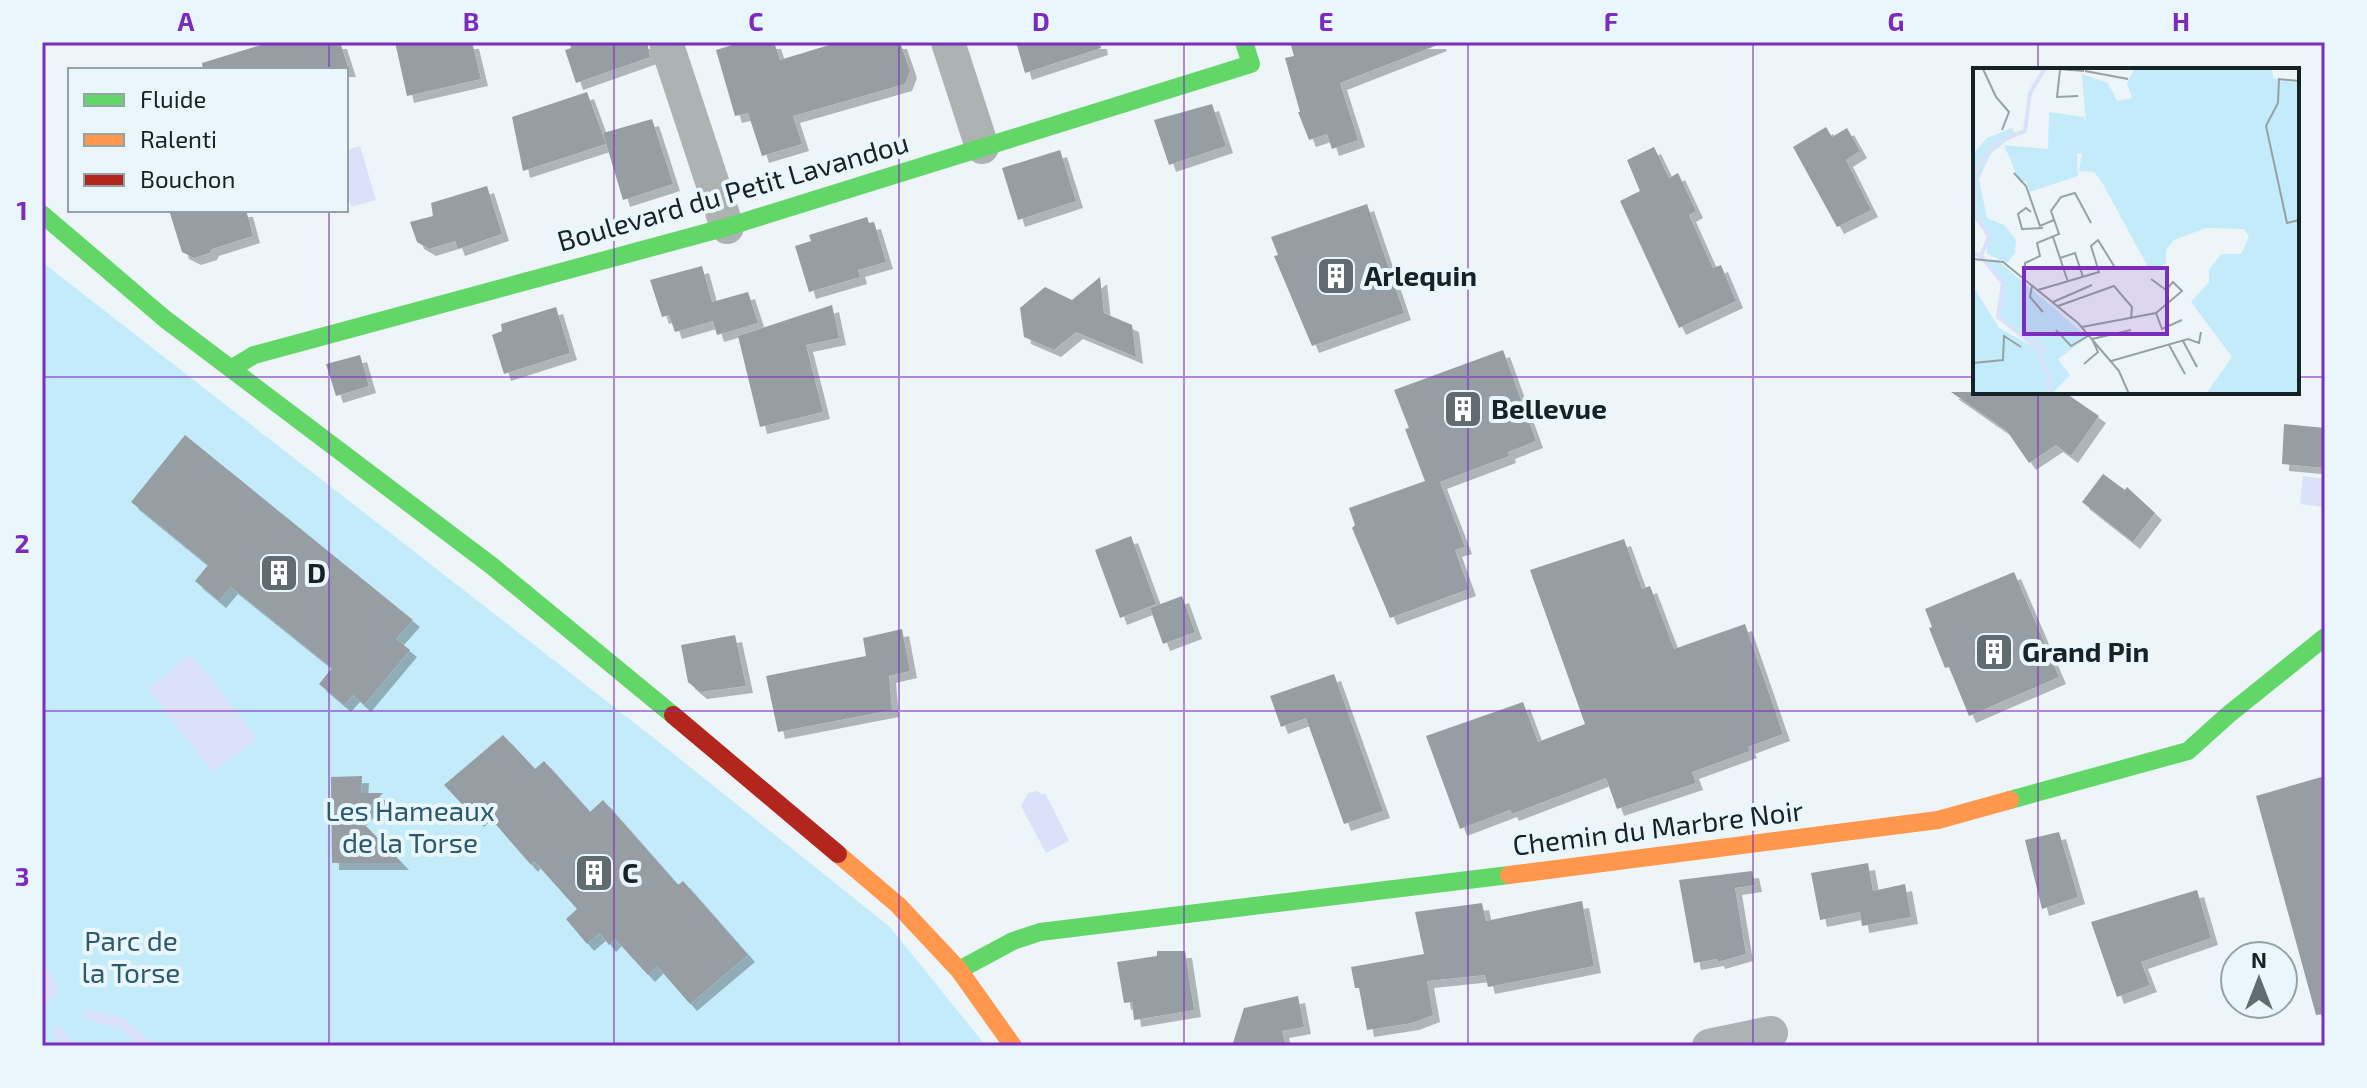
<svg xmlns="http://www.w3.org/2000/svg" width="2367" height="1088" viewBox="0 0 2367 1088" font-family="'Exo 2',sans-serif">
	<style>
		.green { fill: #c4ebfa }
		.water { fill: #dae1f9 }
		.lines { fill: none; stroke-linecap: round; stroke-linejoin: round }
		.stream { stroke: #dae1f9; stroke-width: 11 }
		.building { fill: #979ea3; filter: url(#shadow) }
		.street { stroke: #adb2b2; stroke-width: 34 }
		.fast { stroke: #63d668; stroke-width: 18 }
		.slow { stroke: #ff974d; stroke-width: 18 }
		.jam { stroke: #b3261e; stroke-width: 18 }
		.grid { fill: none; stroke: #7b2cbf; stroke-width: 2; stroke-opacity: 0.55 }
		.labels { text-anchor: middle; stroke-width: 8; stroke-linejoin: round; paint-order: stroke }
		.street-label { font-size: 28px; fill: #152227; stroke: #e9f7fd }
		.poi-label { font-size: 28px; font-weight: bold; fill: #152227; stroke: #e9f7fd; text-anchor: start }
		.park-label { font-size: 28px; fill: #2c596b; stroke: #e9f7fd }
		.inset-river { fill: none; stroke: #dae1f9; stroke-width: 4 }
		.inset-road { fill: none; stroke: #97a1a4; stroke-width: 2 }
		.view { fill: #7b2cbf; fill-opacity: 0.15; stroke: #7b2cbf; stroke-width: 4 }
		.inset-edge { fill: none; stroke: #152227; stroke-width: 4 }
		.neatline { fill: none; stroke: #7b2cbf; stroke-width: 3 }
		.grid-label { font-size: 26px; text-anchor: middle; font-weight: bold; fill: #7b2cbf }
	</style>
	<defs>
		<filter id="shadow"><feDropShadow dx="7" dy="7" stdDeviation="0" flood-color="#0004"/></filter>
	</defs>
	<rect width="100%" height="100%" fill="#eef5f8"/>
	<!-- green -->
	<path class="green" d="M42,262L650,735L890,927L986,1046H42Z"/>
	<!-- water -->
	<path class="water" d="M360,146L376,200L351,207L346,189V150Z
		M2303,476L2325,479V507L2300,504Z
		M191,654L257,738L213,772L148,689Z
		M1037,791L1042,795L1045,793L1069,841L1046,853L1021,806L1028,793Z
		M42,960L60,991L42,1007Z"/>
	<g class="lines">
		<!-- stream -->
		<path class="stream" d="M89,1015L123,1024L146,1046
			M59,1032L66,1046"/>
	</g>
	<!-- building -->
	<path class="building" d="M271,42H340L349,70H203L202,63Z
		M395,42H472L481,79L407,96Z
		M569,42H647L650,57L576,83L565,50L571,48Z
		M742,42H774L780,60L839,42H900L910,71L905,84L793,116L802,144L762,156L748,113L735,116L716,50Z
		M1016,42H1100L1101,48L1025,73Z
		M1290,42H1439L1440,44L1340,83L1358,140L1332,149L1327,134L1309,140L1298,112H1300L1285,58L1294,56Z
		M587,92L606,144L523,171L512,117Z
		M1212,104L1226,146L1169,165L1154,120Z
		M652,119L673,184L623,200L603,133Z
		M1826,127L1832,137L1847,128L1860,151L1846,160L1871,210L1837,227L1793,147Z
		M1654,147L1669,178L1678,173L1696,211L1689,215L1713,268L1721,265L1736,301L1679,328L1620,201L1640,191L1627,160Z
		M1060,150L1076,201L1018,220L1002,168Z
		M487,186L502,234L458,249L455,241L429,249L417,242L410,222L433,216L431,203Z
		M1367,204L1404,313L1312,346L1274,256L1278,255L1271,237Z
		M169,210H246L253,236L212,249L210,253L194,258L182,252Z
		M867,217L869,223L874,222L886,262L858,270L860,277L809,292L795,246L811,241L809,235Z
		M702,266L712,302L748,292L758,323L717,335L713,321L675,332L669,315L662,317L650,280Z
		M1100,277L1104,313L1132,325L1136,357L1076,332L1054,350L1024,337L1020,308L1045,287L1072,300Z
		M832,305L839,338L806,345L823,412L760,427L738,336Z
		M556,307L570,353L504,374L492,335L502,331L501,324Z
		M1503,350L1536,441L1508,452L1509,456L1440,482L1465,547L1455,550L1469,589L1390,618L1352,528L1355,525L1349,508L1425,481L1405,429L1409,428L1394,390Z
		M360,355L369,386L336,396L326,364Z
		M1951,392H2064L2099,416L2071,456L2056,445L2029,463L2007,431Z
		M2284,424L2325,428V468L2282,464Z
		M185,435L413,620L396,639L410,650L364,705L353,695L344,705L319,684L332,668L231,587L219,601L195,581L208,565L131,502Z
		M2103,474L2125,490L2127,487L2155,513L2133,542L2082,502Z
		M1131,536L1156,604L1120,618L1095,550Z
		M1624,539L1642,589L1650,586L1674,649L1745,624L1783,734L1748,747L1750,751L1692,772L1696,783L1617,809L1606,778L1512,814L1510,810L1460,829L1426,736L1523,702L1538,742L1585,724L1530,570Z
		M2014,572L2059,677L1969,716L1949,667L1945,668L1929,628L1932,627L1925,609Z
		M1182,596L1195,632L1163,644L1150,608Z
		M902,629L910,671L889,676L892,710L778,732L766,676L866,656L863,638Z
		M735,635L746,686L700,692L688,682L681,645Z
		M1334,674L1383,811L1344,824L1306,718L1281,727L1270,696Z
		M503,735L535,769L544,761L590,812L603,800L678,885L683,881L748,955L690,1004L657,966L648,975L615,939L609,945L600,933L587,944L566,919L577,909L534,861L531,865L485,812L477,820L444,785Z
		M362,776L361,793H383L359,819L402,863H332L331,777Z
		M2325,776V1014L2316,1015L2256,796Z
		M2059,832L2078,897L2042,909L2025,840Z
		M1868,863L1873,891L1905,884L1911,917L1862,926L1860,912L1820,920L1811,873Z
		M1752,871L1755,885L1735,888L1746,954L1718,962L1717,959L1694,963L1679,880Z
		M2197,890L2211,938L2141,962L2150,985L2117,997L2091,922Z
		M1582,901L1594,966L1488,987L1485,975L1427,981L1433,1015L1412,1023L1367,1030L1359,988H1355L1351,967L1424,954L1415,912L1482,903L1486,921Z
		M1157,951H1185L1194,1010L1134,1020L1132,1002L1124,1003L1117,962L1157,956Z
		M1298,996L1304,1027L1282,1031L1286,1046H1232L1244,1008Z"/>
	<g class="lines">
		<!-- street -->
		<path class="street" d="M666,42L727,227
			M948,42L982,147
			M1709,1046L1771,1033"/>
		<!-- fast -->
		<path class="fast" d="M42,214L165,319L492,566L673,715
			M231,369L254,355L727,227L1251,64L1244,42
			M2010,800L2188,751L2228,715L2325,637
			M959,970L1013,941L1040,932L1509,875"/>
		<!-- slow -->
		<path class="slow" d="M838,854L898,905L959,970L1013,1046
			M1509,875L1938,820L2010,800"/>
		<!-- jam -->
		<path class="jam" d="M673,715L838,854"/>
	</g>
	<!-- grid -->
	<path class="grid" d="M329,42V70M614,42V1046M899,42V1046M1184,42V1046M1468,42V1046M1753,42V1046M2038,42V70M329,210V1046M42,377H1975M2297,377H2325M2038,392V1046M42,711H2325"/>
	<!-- icons -->
	<defs>
		<symbol id="building-square" viewBox="-11 -11 22 22"><rect x="-9" y="-9" width="18" height="18" rx="4" fill="#616c70" stroke="#e9f7fd"/><path d="M-4-6H4V6H1V3H-1V6H-4ZM-2.5-4.3h1.7v1.8h-1.7ZM.8-4.3h1.7v1.8H.8ZM-2.5-1h1.7V.8h-1.7ZM.8-1h1.7V.8H.8Z" fill="#fff"/></symbol>
	</defs>
	<g fill-rule="evenodd">
		<use href="#building-square" x="1314" y="254" width="44" height="44"/>
		<use href="#building-square" x="1441" y="387" width="44" height="44"/>
		<use href="#building-square" x="257" y="551" width="44" height="44"/>
		<use href="#building-square" x="1972" y="630" width="44" height="44"/>
		<use href="#building-square" x="572" y="851" width="44" height="44"/>
	</g>
	<g class="labels">
		<!-- street labels -->
		<g class="street-label">
			<text transform="translate(733 192) rotate(-16)" y="10">Boulevard du Petit Lavandou</text>
			<text transform="translate(1658 828) rotate(-7)" y="10">Chemin du Marbre Noir</text>
		</g>
		<!-- poi labels -->
		<g class="poi-label">
			<text x="1364" y="286">Arlequin</text>
			<text x="1491" y="419">Bellevue</text>
			<text x="307" y="583">D</text>
			<text x="2022" y="662">Grand Pin</text>
			<text x="622" y="883">C</text>
		</g>
		<!-- park labels -->
		<g class="park-label">
			<text x="410" y="821">Les Hameaux<tspan x="410" dy="32">de la Torse</tspan></text>
			<text x="131" y="951">Parc de<tspan x="131" dy="32">la Torse</tspan></text>
		</g>
	</g>
	<!-- overview -->
	<g transform="translate(1973 68)">
		<rect width="326" height="326" fill="#eef5f8"/>
		<path d="M162,0H299L300,10L326,15V326H233L259,289L218,234L236,214V202L248,186H268L276,169L271,161L233,160L201,172L193,182V196L176,201L130,116L121,104L106,103L109,85L104,86L105,108L57,124L53,113L47,115L31,77L75,81L76,44L111,49L113,55L109,6L135,15L144,33L159,30L154,15ZM39,60L43,66L18,85L6,111L14,150L31,157L43,172L42,185L34,195L14,186V166L2,152L0,86L14,70ZM12,193H25L115,269L85,291L97,307L79,326H0V218L26,260L59,278L30,254L24,241L30,225L27,211Z" fill="#c4ebfa"/>
		<path class="inset-river" d="M0,185L8,188L16,169L2,145L4,101L24,74L52,63L57,25L72,0M8,188L30,215L25,249L63,279L76,308V326M56,261L73,285"/>
		<path class="inset-road" d="M10,1L23,29L36,44L29,62M85,1L111,3M87,2L84,29L105,28M112,3L155,11M326,13L306,11L305,35L293,58L314,155L326,152M41,105L53,118L67,158L81,152M58,144L53,140L45,146L49,161L70,160M80,169L95,214M87,190L102,185L110,209M0,191L30,194L105,255L146,303L156,326M51,211L52,195L67,188L64,175L86,166L78,143L88,129L102,125L118,155M59,218L57,229L70,244M65,222L126,204L118,178L125,172L141,198M80,234L119,217M85,238L141,218L159,239L158,251M183,245L189,261L209,252M109,259L183,245L209,223L200,214L193,222L178,211M83,262L98,278L115,268M210,273L224,299M196,277L212,306M138,293L215,271L226,275L228,264M0,295L30,292L31,268L48,279M111,296L125,284L119,271L158,262"/>
		<path class="view" d="M51,200H194V266H51Z"/>
		<rect width="326" height="326" class="inset-edge"/>
	</g>
	<!-- border -->
	<rect width="2367" height="1088" fill="none" stroke="#e9f7fd" stroke-width="88"/>
	<!-- legend -->
	<rect x="68" y="68" width="280" height="144" fill="#e9f7fd" stroke="#94a2a7" stroke-width="2"/>
	<rect x="84" y="94" width="40" height="12" fill="#63d668" stroke="#94a2a7" stroke-width="2"/>
	<text x="140" y="108" font-size="24" fill="#152227">Fluide</text>
	<rect x="84" y="134" width="40" height="12" fill="#ff974d" stroke="#94a2a7" stroke-width="2"/>
	<text x="140" y="148" font-size="24" fill="#152227">Ralenti</text>
	<rect x="84" y="174" width="40" height="12" fill="#b3261e" stroke="#94a2a7" stroke-width="2"/>
	<text x="140" y="188" font-size="24" fill="#152227">Bouchon</text>
	<!-- north arrow -->
	<g transform="translate(2259 980)"><circle r="38" fill="#e9f7fd" stroke="#94a2a7" stroke-width="2"/>
	<path d="M0-6L14 30L0 20L-14 30Z" fill="#616c70"/>
	<text y="-12" font-size="22" font-weight="bold" text-anchor="middle" fill="#152227">N</text>
	</g>
	<rect x="44" y="44" width="2279" height="1000" class="neatline"/>
	<g class="grid-label">
		<text x="186" y="31">A</text>
		<text x="471" y="31">B</text>
		<text x="756" y="31">C</text>
		<text x="1041" y="31">D</text>
		<text x="1326" y="31">E</text>
		<text x="1611" y="31">F</text>
		<text x="1896" y="31">G</text>
		<text x="2181" y="31">H</text>
		<text x="22" y="220">1</text>
		<text x="22" y="553">2</text>
		<text x="22" y="886">3</text>
	</g>
</svg>
